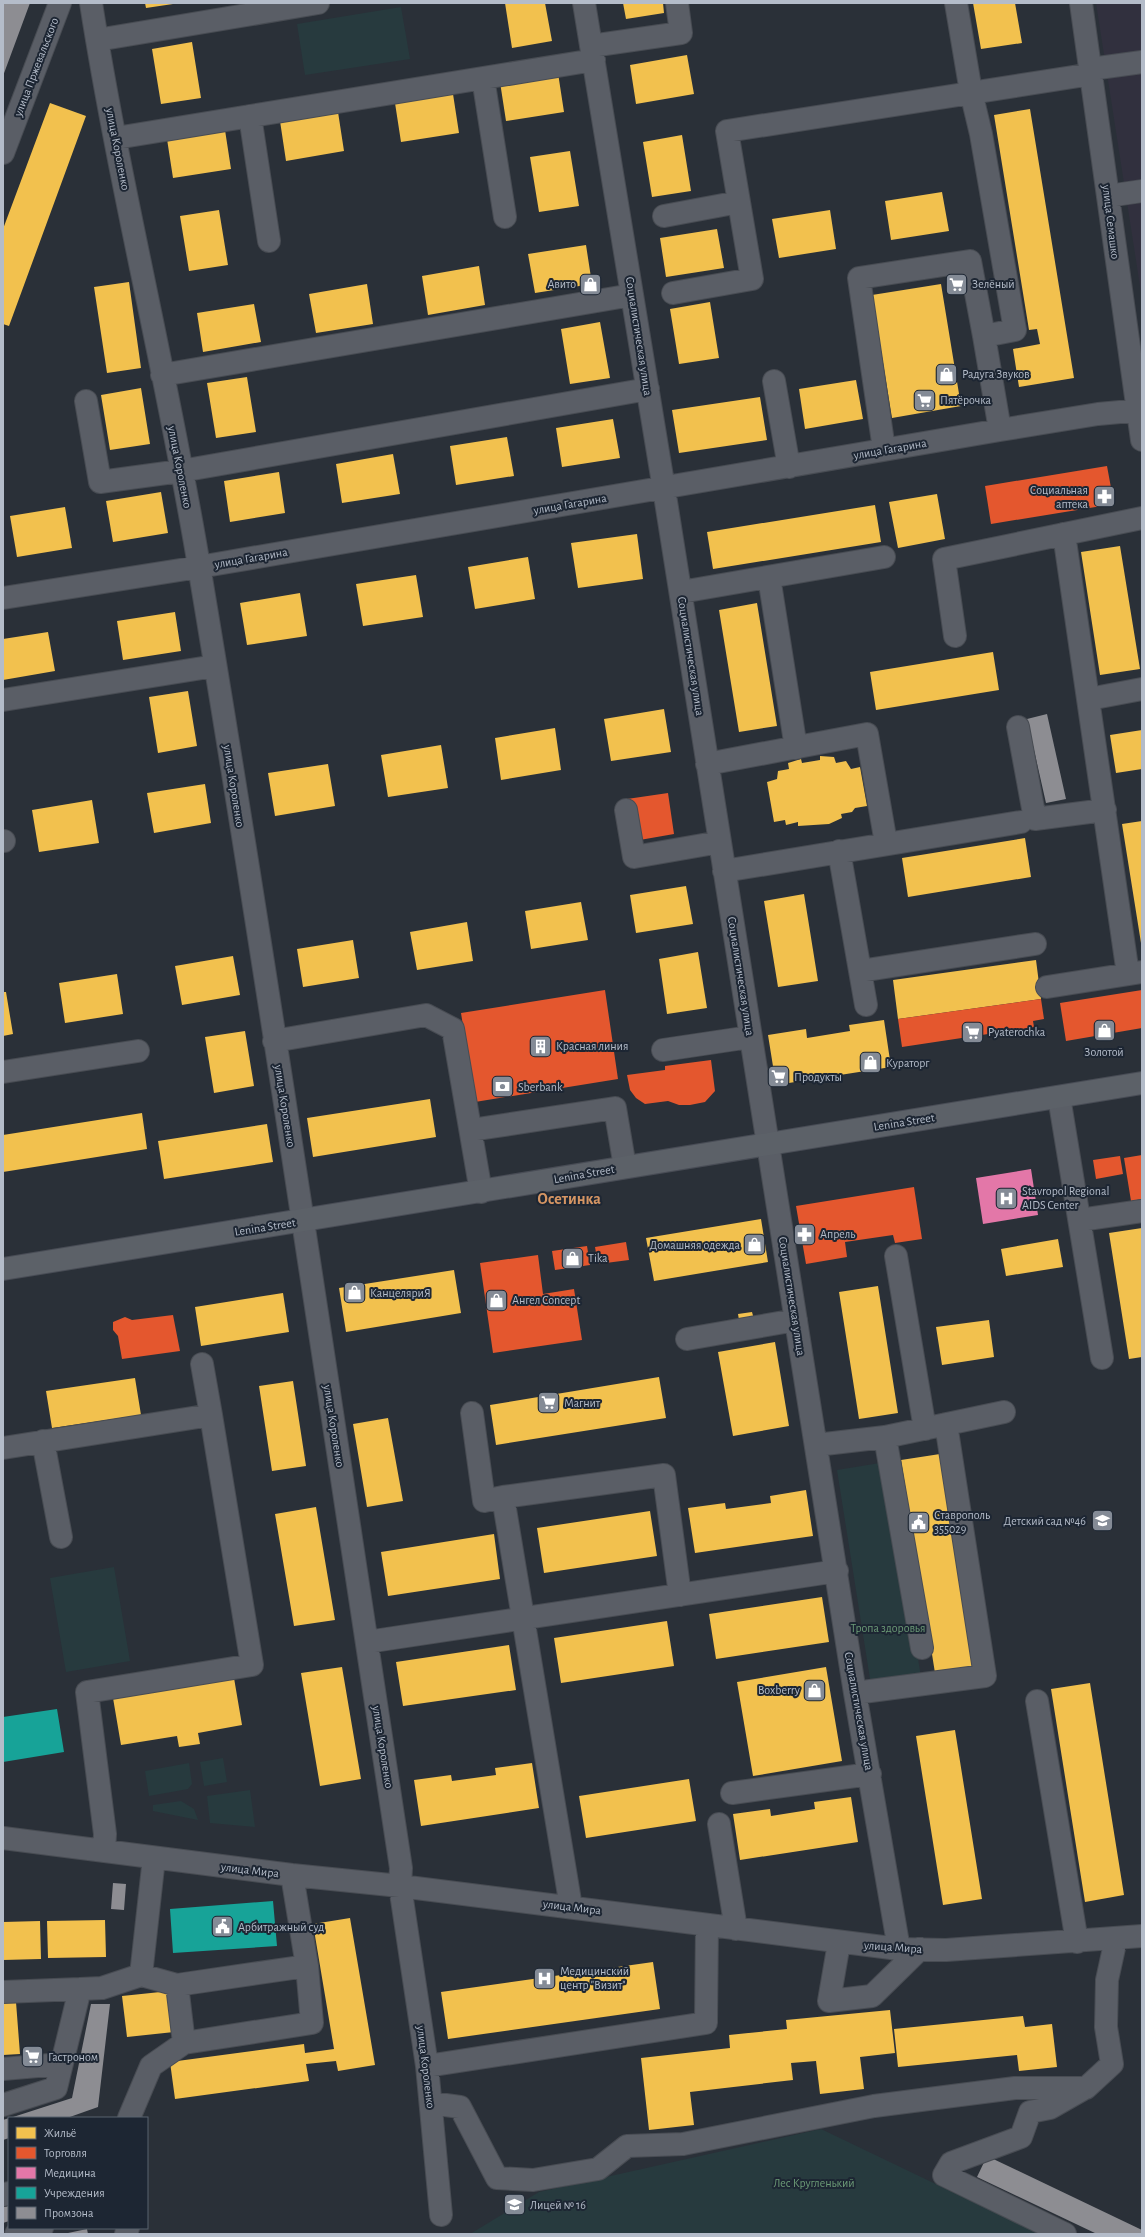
<svg xmlns="http://www.w3.org/2000/svg" width="1145" height="2237" viewBox="0 0 1145 2237" font-family="'Alegreya Sans',sans-serif">
	<style>
		.medical { fill: #31303e }
		.green { fill: #273a3e }
		.homes { fill: #f2c14e }
		.shops { fill: #e4572e }
		.health { fill: #e377a8 }
		.public { fill: #17a398 }
		.industry { fill: #8d8d92 }
		.lines { fill: none; stroke-linecap: round; stroke-linejoin: round }
		.minor-casing { stroke: #484c53; stroke-width: 24 }
		.major-casing { stroke: #484c55; stroke-width: 24 }
		.minor { stroke: #5a5e66; stroke-width: 22 }
		.major { stroke: #5c6168; stroke-width: 22 }
		.labels { text-anchor: middle; stroke-width: 4; stroke-linejoin: round; paint-order: stroke }
		.street-label { font-size: 12px; fill: #b4bcc9; stroke: #1d2633 }
		.poi-label { font-size: 12px; fill: #b4bcc9; stroke: #1d2633; text-anchor: start }
		.park-label { font-size: 12px; fill: #6b9a76; stroke: #1d2633 }
		.district-label { font-size: 16px; font-weight: bold; fill: #d59563; stroke: #1d2633 }
	</style>
	<rect width="100%" height="100%" fill="#2a3038"/>
	<!-- medical -->
	<path class="medical" d="M1096,3H1142V299Z"/>
	<!-- green -->
	<path class="green" d="M401,7L410,59L305,75L297,24Z
		M886,1462L921,1677L871,1685L837,1470Z
		M114,1567L130,1661L66,1672L50,1578Z
		M223,1758L227,1782L204,1786L200,1762Z
		M189,1763L192,1784L188,1789L149,1796L145,1771Z
		M250,1790L255,1827L210,1823L207,1796Z
		M181,1801L194,1809L198,1820L153,1811V1805Z
		M821,2129L1040,2234H470L539,2192Z"/>
	<!-- homes -->
	<path class="homes" d="M145,3H173V4L146,8Z
		M505,3H545L552,41L512,48Z
		M623,3H663L664,13L626,19Z
		M973,3H1015L1022,43L981,49Z
		M192,42L201,98L161,104L152,49Z
		M687,55L694,94L636,104L630,65Z
		M558,73L564,112L506,121L500,82Z
		M453,94L459,133L401,142L395,103Z
		M50,103L86,116L9,326L3,324V229Z
		M1030,109L1074,378L1019,387L1013,349L1040,344L1037,329L1029,330L994,115Z
		M338,112L344,151L286,161L280,121Z
		M225,130L231,169L173,178L167,139Z
		M682,135L691,191L652,197L643,142Z
		M570,151L579,206L539,212L530,157Z
		M942,192L949,231L891,240L885,201Z
		M219,210L228,265L189,271L180,216Z
		M830,210L836,249L779,258L772,219Z
		M717,229L724,268L666,277L660,238Z
		M586,245L592,284L535,293L528,254Z
		M479,266L485,305L428,315L422,276Z
		M129,282L141,368L107,373L94,287Z
		M367,284L373,324L316,333L309,294Z
		M941,284L961,406L892,418L872,295Z
		M710,302L719,358L679,364L670,309Z
		M254,304L261,342L203,352L197,313Z
		M600,322L610,378L570,384L561,329Z
		M247,377L256,432L216,438L207,383Z
		M856,380L863,419L805,429L799,389Z
		M141,388L150,444L110,450L101,395Z
		M760,397L767,440L679,453L672,410Z
		M613,419L620,458L562,467L556,428Z
		M507,437L514,476L456,485L450,446Z
		M393,454L400,494L342,503L336,464Z
		M279,472L285,513L230,522L224,481Z
		M161,492L168,533L113,542L106,501Z
		M937,494L945,539L898,548L889,502Z
		M875,505L881,542L713,569L707,532Z
		M65,507L72,548L17,557L10,516Z
		M637,534L643,579L578,588L571,543Z
		M1120,546L1140,669L1100,675L1081,552Z
		M528,557L535,599L475,609L468,567Z
		M416,575L423,617L363,626L356,584Z
		M300,593L307,636L247,645L240,603Z
		M757,603L777,726L739,732L719,610Z
		M175,612L181,651L123,660L117,621Z
		M48,632L55,671L3,680V639Z
		M993,652L999,690L876,710L870,672Z
		M188,691L197,746L158,753L149,697Z
		M664,709L671,752L611,761L604,719Z
		M555,728L561,770L501,780L495,738Z
		M1142,730V769L1116,773L1110,735Z
		M441,745L448,788L388,797L381,755Z
		M820,756L834,757L836,763L846,761L851,769L860,767L867,806L855,808L852,812L841,814L842,818L829,824L798,826V822L786,825L785,820L774,822L767,782L777,779L778,771L789,769L788,763L801,759L802,763L820,760Z
		M328,764L335,806L275,816L268,773Z
		M205,784L211,823L154,833L147,793Z
		M92,800L99,843L39,852L32,810Z
		M1142,821V943H1141L1122,824Z
		M1025,838L1031,877L908,897L902,858Z
		M686,886L693,924L636,933L630,895Z
		M804,894L818,981L778,987L764,901Z
		M581,902L588,940L531,949L525,911Z
		M467,922L473,961L417,970L410,932Z
		M353,940L359,978L303,987L297,949Z
		M698,952L707,1008L667,1014L659,959Z
		M233,956L240,995L182,1005L175,966Z
		M1036,960L1041,999L898,1019L893,980Z
		M117,974L123,1014L65,1023L59,983Z
		M3,992H6L13,1034L3,1036Z
		M884,1020L891,1067L776,1085L768,1035L806,1029L807,1038L850,1031L849,1025Z
		M245,1031L254,1086L214,1093L205,1037Z
		M430,1099L436,1137L313,1157L307,1118Z
		M142,1113L147,1149L3,1172V1135Z
		M267,1124L273,1162L164,1179L158,1141Z
		M761,1219L768,1262L654,1281L646,1238Z
		M1142,1228V1357L1129,1359L1109,1233Z
		M1058,1239L1063,1267L1006,1276L1001,1249Z
		M454,1270L461,1313L346,1332L339,1288Z
		M878,1286L898,1413L859,1419L839,1292Z
		M283,1293L289,1332L201,1346L195,1307Z
		M752,1312L755,1323L740,1326L738,1314Z
		M989,1320L994,1357L942,1365L936,1327Z
		M775,1342L789,1426L733,1436L718,1352Z
		M659,1377L666,1418L496,1445L490,1405Z
		M135,1378L141,1415L52,1428L46,1391Z
		M293,1381L306,1466L272,1471L259,1386Z
		M388,1418L403,1501L367,1507L353,1424Z
		M940,1454L974,1667L935,1673L901,1460Z
		M806,1490L813,1536L695,1553L688,1508L725,1503L726,1509L771,1503L770,1496Z
		M316,1507L335,1620L294,1626L275,1514Z
		M650,1511L657,1556L544,1573L537,1528Z
		M494,1534L500,1579L388,1596L381,1552Z
		M822,1597L829,1642L716,1659L709,1614Z
		M667,1621L674,1666L561,1683L554,1638Z
		M509,1645L516,1690L403,1706L396,1662Z
		M342,1667L361,1779L320,1786L301,1673Z
		M826,1667L842,1761L753,1776L737,1682Z
		M234,1678L242,1725L198,1733L200,1744L179,1747L177,1736L121,1745L113,1698Z
		M1090,1683L1124,1895L1085,1902L1051,1689Z
		M955,1730L982,1899L943,1905L916,1736Z
		M532,1763L539,1808L421,1826L414,1780L451,1775L452,1781L496,1775L495,1768Z
		M689,1779L696,1821L586,1838L579,1796Z
		M851,1797L858,1842L740,1860L733,1814L770,1809L771,1816L815,1809L814,1802Z
		M350,1918L375,2065L338,2071L336,2061L306,2064L309,2081L175,2099L170,2062L304,2044L305,2053L334,2049L313,1924Z
		M105,1920L106,1957L48,1958L47,1921Z
		M40,1921L41,1959L3,1960V1922Z
		M653,1962L660,2009L448,2039L441,1992Z
		M170,1991L174,2032L127,2037L122,1996Z
		M16,2002L20,2054L3,2055V2003Z
		M890,2010L895,2053L860,2057L864,2089L820,2094L816,2061L791,2063L793,2080L690,2092L694,2125L649,2130L641,2058L730,2048L729,2035L787,2029L786,2020Z
		M1023,2016L1025,2027L1052,2024L1057,2067L1019,2071L1017,2055L898,2067L894,2029Z"/>
	<!-- shops -->
	<path class="shops" d="M1107,466L1114,504L991,524L985,486Z
		M668,793L674,834L634,841L627,799Z
		M605,990L618,1079L475,1102L461,1013Z
		M1142,990V1028L1066,1041L1060,1003Z
		M1041,999L1044,1019L1033,1021L1034,1027L902,1047L898,1019Z
		M711,1060L715,1091L705,1102L690,1105H679L668,1101L645,1104L636,1098L630,1090L627,1075L665,1070V1066Z
		M1142,1155V1199L1131,1201L1124,1158Z
		M1120,1156L1123,1174L1096,1179L1093,1160Z
		M914,1187L922,1239L895,1243L893,1235L845,1242L847,1257L806,1264L796,1206Z
		M626,1242L629,1260L598,1264L595,1247Z
		M587,1246L590,1265L555,1270L552,1251Z
		M538,1255L543,1294L574,1289L582,1340L493,1353L480,1263Z
		M173,1315L180,1351L122,1359L118,1336L113,1330V1322L125,1317L132,1320Z"/>
	<!-- health -->
	<path class="health" d="M1031,1169L1038,1215L983,1224L976,1178Z"/>
	<!-- public -->
	<path class="public" d="M57,1709L64,1752L3,1762V1717Z
		M273,1901L277,1946L173,1953L170,1909Z"/>
	<!-- industry -->
	<path class="industry" d="M3,3H30L3,76Z
		M1047,714L1066,799L1046,803L1027,719Z
		M113,1883L126,1884L124,1910L111,1909Z
		M91,2004H110L98,2107L67,2118H10L72,2098Z
		M9,2118V2138L3,2140V2120Z
		M987,2156L1142,2230V2234H1097L977,2177Z
		M9,2206V2221L3,2223V2207Z
		M87,2229L88,2234H68V2233Z"/>
	<g class="lines">
		<defs>
			<path id="minor" d="M91,3C121,194 169,382 200,572C272,1003 335,1436 401,1868L400,1886L427,2066L441,2215
				M584,3L664,489L855,1693L899,1949
				M956,3L971,92L981,134L1015,330L984,336L1000,430
				M1081,3L1142,440
				M97,40L318,3
				M591,46L681,33L677,3
				M1091,69L1142,62
				M483,78L505,217
				M250,116L269,241
				M116,138L594,60
				M3,153L60,3
				M1108,196L1142,191
				M664,216L739,202
				M673,293L752,279L727,131L1092,74
				M162,375L632,295
				M774,381L789,467
				M86,401L100,482L181,471L648,389
				M884,449L859,278L970,261L984,336
				M1064,534L1128,974
				M769,577L796,748
				M681,592L884,557
				M3,598L199,567L1000,430L1098,414L1142,410
				M955,636L944,559L1142,518
				M1089,699L1142,689
				M3,700L215,666
				M1018,727L1035,819L1105,810
				M707,764L867,734L886,843
				M626,810L634,857L720,842
				M3,841H4
				M839,851L866,1005
				M724,871L1021,822
				M860,971L1035,944
				M1047,987L1142,972
				M274,1041L426,1015L453,1029L481,1192
				M663,1050L750,1037
				M3,1072L138,1051
				M1059,1097L1102,1358
				M471,1130L615,1108L625,1167
				M1080,1220L1142,1211
				M896,1256L925,1429
				M687,1339L796,1320
				M472,1413L484,1501L503,1497
				M885,1437L1004,1412
				M43,1441L61,1537
				M816,1445L885,1437L922,1648
				M3,1448L211,1415L202,1364
				M367,1642L837,1571
				M855,1693L985,1676L946,1424
				M1037,1701L1077,1942
				M732,1793L870,1774
				M719,1824L736,1929
				M3,1838L292,1875L400,1886L899,1949L946,1950L1142,1936
				M104,1851L105,1834L87,1692L252,1665L211,1415
				M571,1907L503,1497L664,1475L680,1595
				M839,1943L829,2001L872,1996L920,1949
				M141,1975L177,1985L307,1966
				M177,1985L184,2043
				M3,1992L80,1989
				M427,2066L706,2023L707,1925
				M3,2069L61,2064
				M431,2103L460,2107L497,2178L533,2180L598,2169L627,2146L683,2144L874,2106L1015,2088H1086L1112,2064L1106,2027L1107,1980L1116,1939
				M3,2105L56,2088L80,1989L102,1988L141,1975L154,1858
				M129,2118L151,2066L184,2043L312,2023L307,1966L292,1875
				M3,2195L9,2193
				M16,2234L42,2228
				M126,2234L128,2228
				M1065,2234L944,2175L951,2163L1021,2137L1030,2112L1050,2108L1085,2088"/>
			<path id="major" d="M3,1269L1142,1083"/>
		</defs>
		<!-- minor casing -->
		<use href="#minor" class="minor-casing"/>
		<!-- major casing -->
		<use href="#major" class="major-casing"/>
		<!-- minor -->
		<use href="#minor" class="minor"/>
		<!-- major -->
		<use href="#major" class="major"/>
	</g>
	<!-- icons -->
	<defs>
		<symbol id="shop-square" viewBox="-11 -11 22 22"><rect x="-9" y="-9" width="18" height="18" rx="4" fill="#848b96" stroke="#1d2633"/><path d="M-5-2.5h2.3a2.7 3.5 0 0 1 5.4 0H5L5.5 6h-11ZM-1.5-2.5h3a1.5 2.3 0 0 0-3 0Z" fill="#fff"/></symbol>
		<symbol id="supermarket-square" viewBox="-11 -11 22 22"><rect x="-9" y="-9" width="18" height="18" rx="4" fill="#848b96" stroke="#1d2633"/><path d="M-6-5.5h2.5l.6 2H6L4.5 2H-2.5L-4.4-4H-6ZM-1.5 3.2a1.3 1.3 0 1 0 .1 0ZM3 3.2a1.3 1.3 0 1 0 .1 0Z" fill="#fff"/></symbol>
		<symbol id="pharmacy-square" viewBox="-11 -11 22 22"><rect x="-9" y="-9" width="18" height="18" rx="4" fill="#848b96" stroke="#1d2633"/><path d="M-2-6h4v4h4v4h-4v4h-4v-4h-4v-4h4Z" fill="#fff"/></symbol>
		<symbol id="building-square" viewBox="-11 -11 22 22"><rect x="-9" y="-9" width="18" height="18" rx="4" fill="#848b96" stroke="#1d2633"/><path d="M-4-6H4V6H1V3H-1V6H-4ZM-2.5-4.3h1.7v1.8h-1.7ZM.8-4.3h1.7v1.8H.8ZM-2.5-1h1.7V.8h-1.7ZM.8-1h1.7V.8H.8Z" fill="#fff"/></symbol>
		<symbol id="bank-square" viewBox="-11 -11 22 22"><rect x="-9" y="-9" width="18" height="18" rx="4" fill="#848b96" stroke="#1d2633"/><path d="M-6-4H6V4H-6ZM0-2.3a2.3 2.3 0 1 0 0 4.6a2.3 2.3 0 1 0 0-4.6Z" fill="#fff"/></symbol>
		<symbol id="hospital-square" viewBox="-11 -11 22 22"><rect x="-9" y="-9" width="18" height="18" rx="4" fill="#848b96" stroke="#1d2633"/><path d="M-5-5h3v3.5h4V-5h3V5h-3V1.5h-4V5h-3Z" fill="#fff"/></symbol>
		<symbol id="school-square" viewBox="-11 -11 22 22"><rect x="-9" y="-9" width="18" height="18" rx="4" fill="#848b96" stroke="#1d2633"/><path d="M0-5L7-2L0 1L-7-2ZM-4 1L0 2.5L4 1V4Q0 6-4 4Z" fill="#fff"/></symbol>
		<symbol id="civic-square" viewBox="-11 -11 22 22"><rect x="-9" y="-9" width="18" height="18" rx="4" fill="#848b96" stroke="#1d2633"/><path d="M-.6-6.5H3V-4.5H.6V-3L4-1V1h2V6H-6V1h2V-1L-.6-3ZM-1.2 2.5V6h2.4V2.5Z" fill="#fff"/></symbol>
	</defs>
	<g fill-rule="evenodd">
		<use href="#shop-square" x="578" y="272" width="25" height="25"/>
		<use href="#supermarket-square" x="944" y="272" width="25" height="25"/>
		<use href="#shop-square" x="934" y="362" width="25" height="25"/>
		<use href="#supermarket-square" x="912" y="388" width="25" height="25"/>
		<use href="#pharmacy-square" x="1092" y="484" width="25" height="25"/>
		<use href="#shop-square" x="1092" y="1018" width="25" height="25"/>
		<use href="#supermarket-square" x="960" y="1020" width="25" height="25"/>
		<use href="#building-square" x="528" y="1034" width="25" height="25"/>
		<use href="#shop-square" x="858" y="1050" width="25" height="25"/>
		<use href="#supermarket-square" x="766" y="1064" width="25" height="25"/>
		<use href="#bank-square" x="490" y="1074" width="25" height="25"/>
		<use href="#hospital-square" x="994" y="1186" width="25" height="25"/>
		<use href="#pharmacy-square" x="792" y="1222" width="25" height="25"/>
		<use href="#shop-square" x="742" y="1232" width="25" height="25"/>
		<use href="#shop-square" x="560" y="1246" width="25" height="25"/>
		<use href="#shop-square" x="342" y="1280" width="25" height="25"/>
		<use href="#shop-square" x="484" y="1288" width="25" height="25"/>
		<use href="#supermarket-square" x="536" y="1390" width="25" height="25"/>
		<use href="#school-square" x="1090" y="1508" width="25" height="25"/>
		<use href="#civic-square" x="906" y="1510" width="25" height="25"/>
		<use href="#shop-square" x="802" y="1678" width="25" height="25"/>
		<use href="#civic-square" x="210" y="1914" width="25" height="25"/>
		<use href="#hospital-square" x="532" y="1966" width="25" height="25"/>
		<use href="#supermarket-square" x="20" y="2044" width="25" height="25"/>
		<use href="#school-square" x="502" y="2192" width="25" height="25"/>
	</g>
	<g class="labels">
		<!-- street labels -->
		<g class="street-label">
			<text transform="translate(36 67) rotate(-69)" y="4">улица Пржевальского</text>
			<text transform="translate(118 149) rotate(79)" y="4">улица Короленко</text>
			<text transform="translate(1111 222) rotate(83)" y="4">улица Семашко</text>
			<text transform="translate(639 336) rotate(81)" y="4">Социалистическая улица</text>
			<text transform="translate(890 449) rotate(-10)" y="4">улица Гагарина</text>
			<text transform="translate(180 467) rotate(79)" y="4">улица Короленко</text>
			<text transform="translate(570 504) rotate(-10)" y="4">улица Гагарина</text>
			<text transform="translate(251 558) rotate(-10)" y="4">улица Гагарина</text>
			<text transform="translate(691 656) rotate(81)" y="4">Социалистическая улица</text>
			<text transform="translate(234 786) rotate(81)" y="4">улица Короленко</text>
			<text transform="translate(741 976) rotate(81)" y="4">Социалистическая улица</text>
			<text transform="translate(285 1106) rotate(81)" y="4">улица Короленко</text>
			<text transform="translate(904 1122) rotate(-9)" y="4">Lenina Street</text>
			<text transform="translate(584 1174) rotate(-10)" y="4">Lenina Street</text>
			<text transform="translate(265 1227) rotate(-9)" y="4">Lenina Street</text>
			<text transform="translate(792 1296) rotate(81)" y="4">Социалистическая улица</text>
			<text transform="translate(334 1426) rotate(81)" y="4">улица Короленко</text>
			<text transform="translate(859 1711) rotate(80)" y="4">Социалистическая улица</text>
			<text transform="translate(383 1747) rotate(81)" y="4">улица Короленко</text>
			<text transform="translate(250 1870) rotate(7)" y="4">улица Мира</text>
			<text transform="translate(572 1907) rotate(7)" y="4">улица Мира</text>
			<text transform="translate(893 1947) rotate(4)" y="4">улица Мира</text>
			<text transform="translate(426 2067) rotate(83)" y="4">улица Короленко</text>
		</g>
		<!-- poi labels -->
		<g class="poi-label">
			<text x="576" y="288" text-anchor="end">Авито</text>
			<text x="972" y="288">Зелёный</text>
			<text x="962" y="378">Радуга Звуков</text>
			<text x="940" y="404">Пятёрочка</text>
			<text x="1088" y="494" text-anchor="end">Социальная<tspan x="1088" dy="14">аптека</tspan></text>
			<text x="988" y="1036">Pyaterochka</text>
			<text x="556" y="1050">Красная линия</text>
			<text x="1104" y="1056" text-anchor="middle">Золотой</text>
			<text x="886" y="1067">Кураторг</text>
			<text x="794" y="1081">Продукты</text>
			<text x="518" y="1091">Sberbank</text>
			<text x="1022" y="1195">Stavropol Regional<tspan x="1022" dy="14">AIDS Center</tspan></text>
			<text x="820" y="1238">Апрель</text>
			<text x="740" y="1249" text-anchor="end">Домашняя одежда</text>
			<text x="588" y="1262">Tika</text>
			<text x="370" y="1297">КанцеляриЯ</text>
			<text x="512" y="1304">Ангел Concept</text>
			<text x="564" y="1407">Магнит</text>
			<text x="934" y="1519">Ставрополь<tspan x="934" dy="14">355029</tspan></text>
			<text x="1086" y="1525" text-anchor="end">Детский сад №46</text>
			<text x="800" y="1694" text-anchor="end">Boxberry</text>
			<text x="238" y="1931">Арбитражный суд</text>
			<text x="560" y="1975">Медицинский<tspan x="560" dy="14">центр "Визит"</tspan></text>
			<text x="48" y="2061">Гастроном</text>
			<text x="530" y="2209">Лицей № 16</text>
		</g>
		<!-- park labels -->
		<g class="park-label">
			<text x="888" y="1632">Тропа здоровья</text>
			<text x="814" y="2187">Лес Кругленький</text>
		</g>
		<!-- district labels -->
		<g class="district-label">
			<text x="569" y="1204">Осетинка</text>
		</g>
	</g>
	<!-- border -->
	<rect width="1145" height="2237" fill="none" stroke="#b4bcc9" stroke-width="8"/>
	<!-- legend -->
	<rect x="8" y="2117" width="140" height="112" fill="#1d2633" stroke="#59626f"/>
	<rect x="16" y="2127" width="20" height="12" fill="#f2c14e" stroke="#59626f"/>
	<text x="44" y="2137" font-size="12" fill="#b4bcc9">Жильё</text>
	<rect x="16" y="2147" width="20" height="12" fill="#e4572e" stroke="#59626f"/>
	<text x="44" y="2157" font-size="12" fill="#b4bcc9">Торговля</text>
	<rect x="16" y="2167" width="20" height="12" fill="#e377a8" stroke="#59626f"/>
	<text x="44" y="2177" font-size="12" fill="#b4bcc9">Медицина</text>
	<rect x="16" y="2187" width="20" height="12" fill="#17a398" stroke="#59626f"/>
	<text x="44" y="2197" font-size="12" fill="#b4bcc9">Учреждения</text>
	<rect x="16" y="2207" width="20" height="12" fill="#8d8d92" stroke="#59626f"/>
	<text x="44" y="2217" font-size="12" fill="#b4bcc9">Промзона</text>
</svg>
